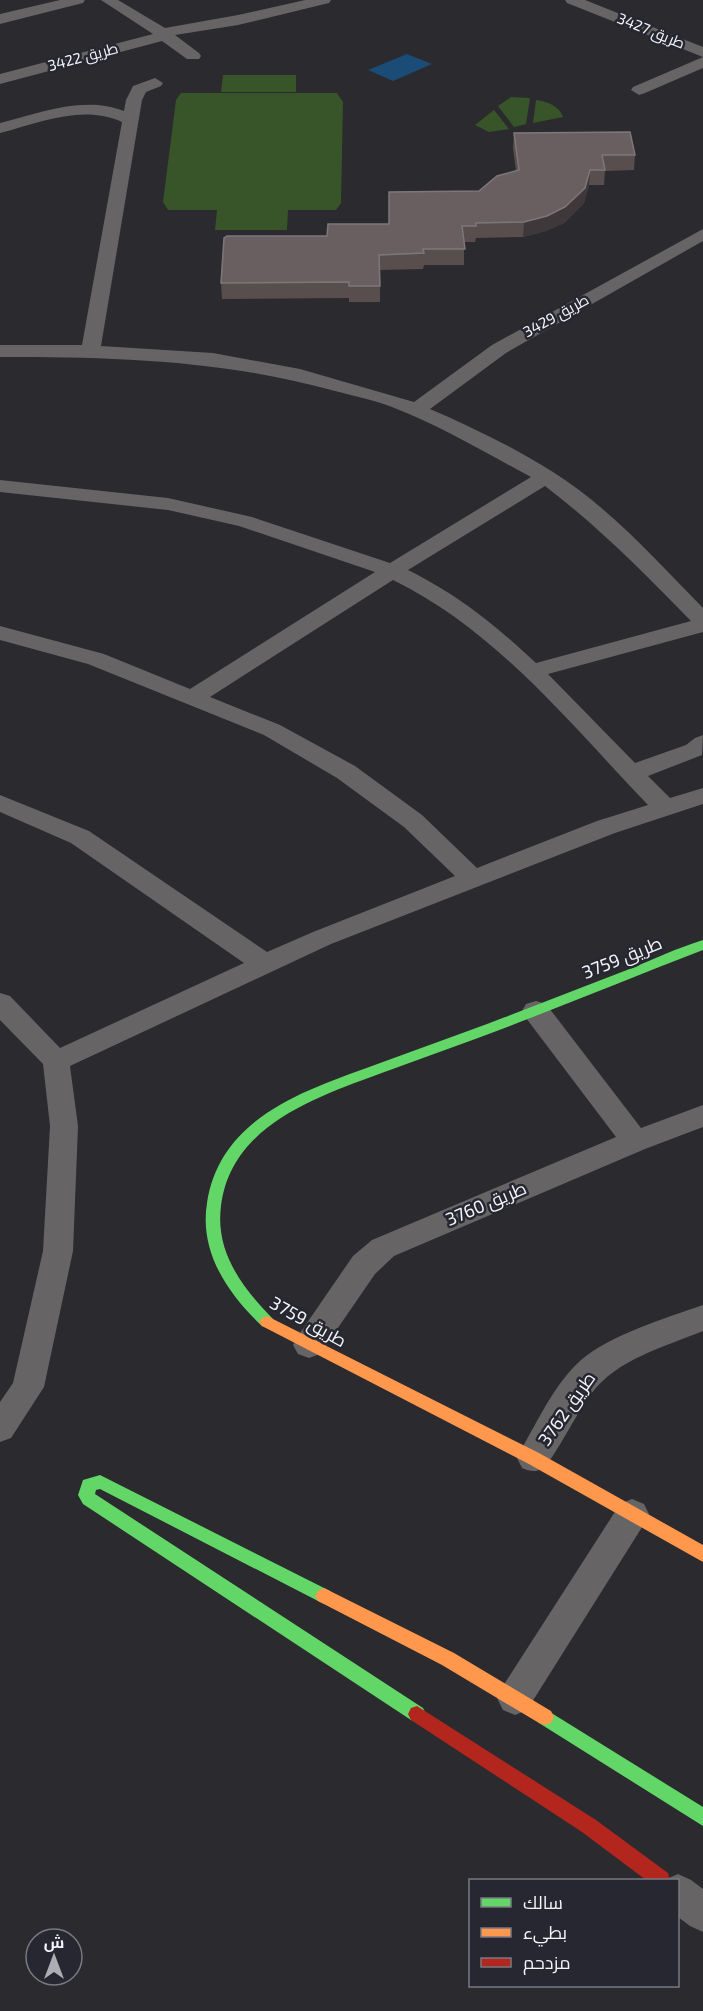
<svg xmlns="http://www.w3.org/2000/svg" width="703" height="2011" viewBox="0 0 703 2011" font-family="'Exo 2',Cairo,sans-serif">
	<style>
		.green { fill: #385529 }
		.water { fill: #1b4c76 }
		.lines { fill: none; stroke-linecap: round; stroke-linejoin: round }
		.street { fill: #666465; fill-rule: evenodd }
		.fast { fill: #63d668; fill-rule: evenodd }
		.slow { fill: #ff974d; fill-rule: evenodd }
		.jam { fill: #b3261e; fill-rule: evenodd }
		.wall { fill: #584e4e }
		.shaded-wall { fill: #3e383a }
		.building { fill: #695f61; stroke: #7e7779; stroke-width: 1.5 }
		.labels { text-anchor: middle; stroke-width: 5; stroke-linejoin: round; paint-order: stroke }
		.far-street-label { font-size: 15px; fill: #f4f4fb; stroke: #272732 }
		.street-label { font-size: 18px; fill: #f4f4fb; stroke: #272732 }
	</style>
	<rect width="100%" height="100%" fill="#2a2a2f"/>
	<!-- green -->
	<path class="green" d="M223,75H296V92H221Z
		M181,93H337L343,102L341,203L336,210H288L287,230H215L217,210H168L163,202L176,100Z
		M511,97L530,98L526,124L514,127L498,106Z
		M536,100C547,102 559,105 563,117L533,123Z
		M494,110L509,129L489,132L475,125Z"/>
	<!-- water -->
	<path class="water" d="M407,54L432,64L393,81L368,70Z"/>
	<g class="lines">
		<!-- street -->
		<path class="street" d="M60,0H85L83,3L0,24V14Z
			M101,0H118L165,28L238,15L305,0H331L329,3L238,25L175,35L199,53L201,56L199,59H187L162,41L0,84V74L153,34Z
			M565,0H585L703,47V57L567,3Z
			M703,57V68L645,93L639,95L631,90L633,87Z
			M155,78L163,83L161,86L146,92L142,100L101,346L213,353L300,369L414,402L492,345L703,229V241L506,353L430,409C472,427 515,448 553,472C610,508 656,560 703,608V632L548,674L635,763L686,745L695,738L703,735L702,755L648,776L670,798L703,788V804L615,833L331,944L70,1066L78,1126L73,1251L44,1387L11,1438L0,1442V1402L13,1383L43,1251L50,1126L43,1064L0,1020V993L10,996L60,1048L244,963L71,843L0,812V795L89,831L267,952L313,932L455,876L404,827L337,778L264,735L88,664L0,640V626L104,654L190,689L375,572L239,526L168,510L0,492V480L168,498L252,517L390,563L531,477C486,453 441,426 392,407C374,400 354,396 335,391C223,360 116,357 0,357V345H82L122,122C82,104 40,123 0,133V123C39,113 84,95 124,111L126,100L133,86ZM545,486C600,528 643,572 691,621L536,663C494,624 460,596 408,570ZM393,580C496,630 570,724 648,805L597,821L477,868L422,815L355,766L280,725L210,697Z
			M536,1001L546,1004L641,1128L703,1105V1127L645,1149L394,1256L375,1274L320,1354L309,1358L298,1354L293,1345L298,1336L353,1256L372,1240L616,1137L526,1018L522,1011L526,1004Z
			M703,1305V1331C664,1347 617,1359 591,1394C580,1407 552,1463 543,1468C536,1473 529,1471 522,1468L517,1458L522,1448C539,1419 555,1383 581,1360C610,1335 666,1318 703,1305Z
			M632,1499L644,1504L649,1514L644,1524L527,1710L515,1715L503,1710L497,1698L503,1686L620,1504Z
			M678,1874L691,1880L703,1889V1932L690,1926L678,1917V1880H664Z"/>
		<!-- fast -->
		<path class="fast" d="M703,940V950C628,979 553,1010 478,1038C445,1050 412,1062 379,1074C314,1098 231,1126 221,1206C215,1252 242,1287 272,1318L275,1322L272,1326L267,1328L262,1326C228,1294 199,1252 207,1203C220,1118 303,1091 372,1066C410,1052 449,1038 487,1024C534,1006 580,988 627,970C652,960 677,948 703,940Z
			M100,1475L330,1591L333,1596L330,1601L324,1604L318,1601L100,1489L96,1490L95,1494L423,1708L426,1714L423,1720L417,1722L411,1720L83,1504L78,1495L83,1480Z
			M545,1709L703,1807V1826L539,1723L536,1717L539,1711Z"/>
		<!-- slow -->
		<path class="slow" d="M267,1316L539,1453L703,1545V1562L527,1463L262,1326L259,1322L262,1318Z
			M324,1588L454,1653L551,1711L554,1717L551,1723L545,1725L539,1723L442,1665L318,1601L315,1596L318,1591Z"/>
		<!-- jam -->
		<path class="jam" d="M417,1706L596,1820L668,1873L670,1880H646L582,1832L411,1720L408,1714L411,1708Z"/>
	</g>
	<!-- wall -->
	<path class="wall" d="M514,133L635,155L634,170L605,171L604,185H589L584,203L564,223L546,231L523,237L476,238L475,242H464V265H424L423,269L380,270V302H349V298L222,299L221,283L327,236L389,224V192L479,191L516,171L513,148Z"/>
	<!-- shaded-wall -->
	<path class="shaded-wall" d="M590,170L589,185L584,203L564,223L546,231L523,237L524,222Z"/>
	<!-- building -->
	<path class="building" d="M630,132L635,155H602L605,170H590L585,188L565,207L547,216L524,222L476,223V226H462L465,249H423L424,253L379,255L380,286H349V282L221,283L224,238L227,236H327L328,224H389V192L479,191L497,176L519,170L514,133Z"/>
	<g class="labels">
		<!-- far-street labels -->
		<g class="far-street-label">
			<text transform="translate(651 31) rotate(22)" y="5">طريق 3427</text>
			<text transform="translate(83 57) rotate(-15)" y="5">طريق 3422</text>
			<text transform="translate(556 316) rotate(-29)" y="5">طريق 3429</text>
		</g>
		<!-- street labels -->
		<g class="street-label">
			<text transform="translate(622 958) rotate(-22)" y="6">طريق 3759</text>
			<text transform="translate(486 1204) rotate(-23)" y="6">طريق 3760</text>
			<text transform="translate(308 1322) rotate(29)" y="6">طريق 3759</text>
			<text transform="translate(567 1409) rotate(-55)" y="6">طريق 3762</text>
		</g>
	</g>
	<!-- legend -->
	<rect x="469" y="1879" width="210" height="108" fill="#272732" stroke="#797982" stroke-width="1.5"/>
	<rect x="481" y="1898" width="30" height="9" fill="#63d668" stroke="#797982" stroke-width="1.5"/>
	<text x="523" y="1909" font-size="18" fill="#f4f4fb">سالك</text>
	<rect x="481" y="1928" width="30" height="9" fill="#ff974d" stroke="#797982" stroke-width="1.5"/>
	<text x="523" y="1939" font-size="18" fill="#f4f4fb">بطيء</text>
	<rect x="481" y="1958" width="30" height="9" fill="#b3261e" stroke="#797982" stroke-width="1.5"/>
	<text x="523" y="1969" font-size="18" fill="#f4f4fb">مزدحم</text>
	<!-- north arrow -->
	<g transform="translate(54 1957)"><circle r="28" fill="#272732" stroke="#797982" stroke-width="1.5"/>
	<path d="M0-4.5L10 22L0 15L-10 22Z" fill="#adadb4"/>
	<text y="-9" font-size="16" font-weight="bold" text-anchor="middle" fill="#f4f4fb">ش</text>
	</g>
</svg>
